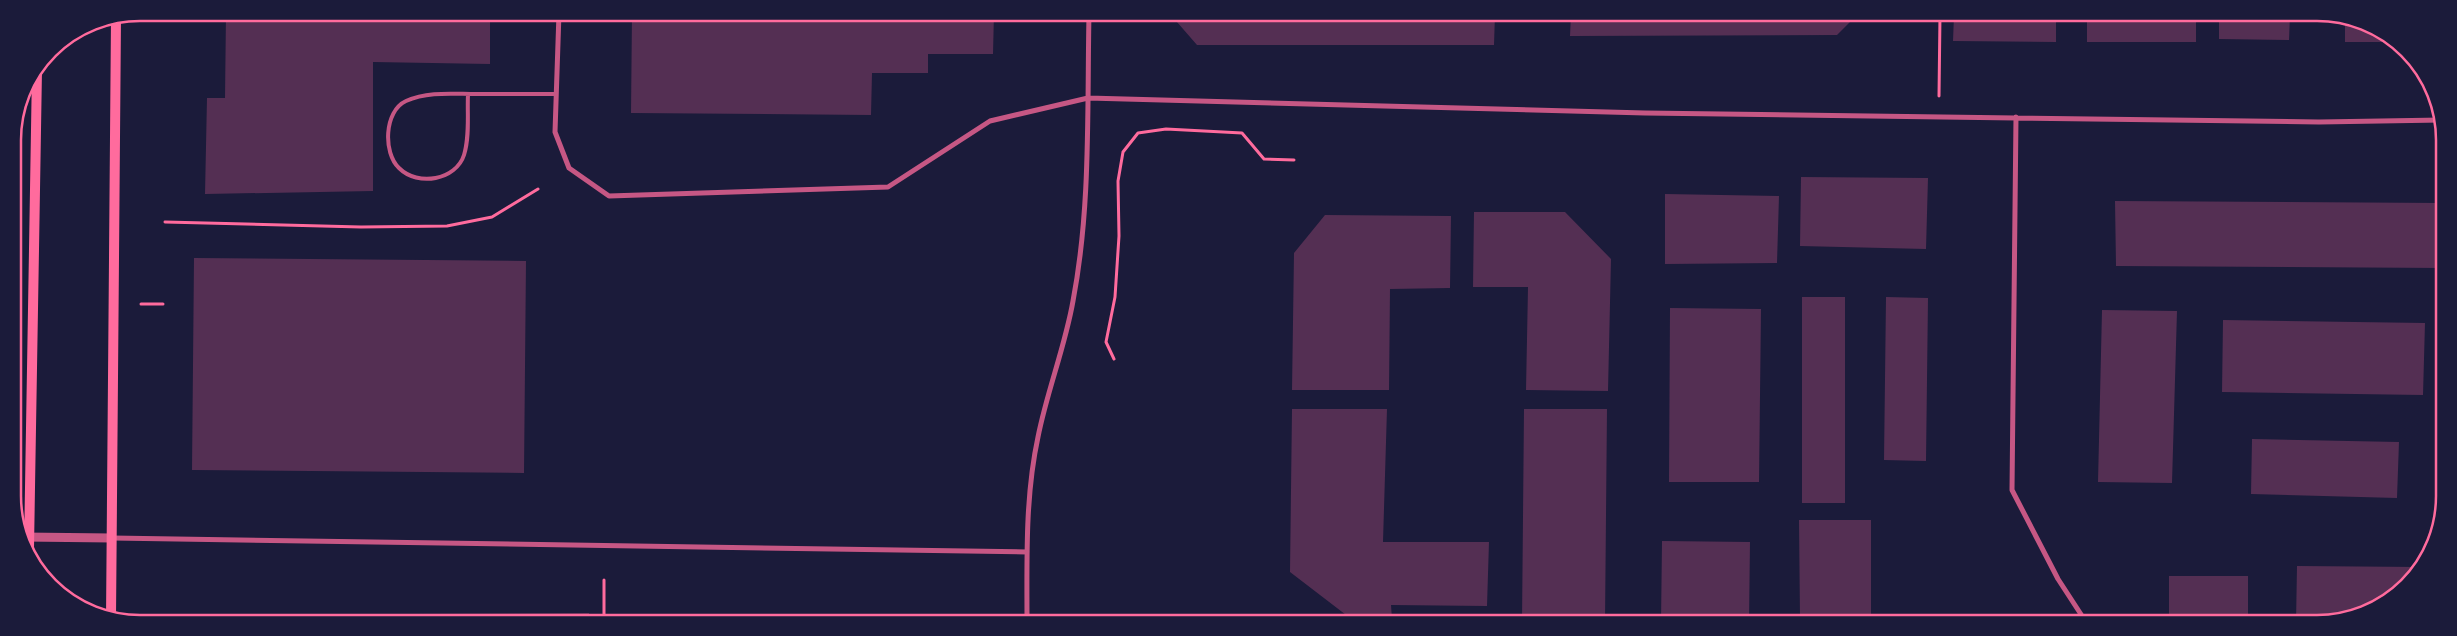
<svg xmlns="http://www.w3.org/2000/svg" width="2457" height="636" viewBox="0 0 2457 636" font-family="'Fira Sans Condensed',sans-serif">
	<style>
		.building { fill: #542f53 }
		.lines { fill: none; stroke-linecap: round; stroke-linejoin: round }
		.path { stroke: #ff6b9d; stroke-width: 3 }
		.service { stroke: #c65784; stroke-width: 4 }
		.minor { stroke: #c65784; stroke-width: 5 }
		.tertiary { stroke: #c65784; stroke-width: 9 }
		.secondary { stroke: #ff6b9d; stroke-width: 10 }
		.rim { fill: none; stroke: #ff6b9d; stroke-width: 2.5 }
	</style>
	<rect width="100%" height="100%" fill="#1b1b3a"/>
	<!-- building -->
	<path class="building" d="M226,13H490V64L373,62V191L205,194L207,98H225Z
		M632,13H994L993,54H928V73H872L871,115L631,113Z
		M1170,14H1495L1494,45H1197Z
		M1571,14H1858L1837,35L1570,36Z
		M1954,15H2056V42L1953,41Z
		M2087,15H2196V42H2087Z
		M2219,15H2290L2289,40L2219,39Z
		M2345,17L2392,42H2345Z
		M1801,177L1928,178L1926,249L1800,246Z
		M1665,194L1779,196L1777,263L1665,264Z
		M2115,201L2442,203V268L2116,266Z
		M1474,212H1565L1611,259L1608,391L1526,390L1528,287H1473Z
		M1325,215L1451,216L1450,288L1390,289L1389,390H1292L1294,253Z
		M194,258L526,261L524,473L192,470Z
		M1802,297H1845V503H1802Z
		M1886,297L1928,298L1926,461L1884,460Z
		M1670,308L1761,309L1759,482H1669Z
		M2102,310L2177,311L2172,483L2098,482Z
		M2223,320L2425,323L2423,395L2222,392Z
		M1292,409H1387L1383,542H1489L1487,606L1391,605L1392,619L1350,618L1290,572Z
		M1524,409H1607L1605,623L1522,622Z
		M2252,439L2399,442L2397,498L2251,494Z
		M1799,520H1871V618L1800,619Z
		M1662,541L1750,542L1749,623H1661Z
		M2297,566L2421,567L2401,592L2366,614L2325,623H2296Z
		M2169,576H2248V623H2169Z
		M589,613V621H194V615Z
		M643,617H959V622H643Z"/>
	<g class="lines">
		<!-- path -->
		<path class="path" d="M1939,96L1940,15
			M165,222L361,227L447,226L492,217L538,189
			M141,304H163
			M1114,359L1106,342L1115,297L1119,236L1118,181L1123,152L1138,133L1166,129L1242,133L1264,159L1294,160
			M604,580V621"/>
		<!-- service -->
		<path class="service" d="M468,94C467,113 470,136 464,155C456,180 418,187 399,168C383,153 384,111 406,101C428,91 453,94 476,94C503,94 530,94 556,94"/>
		<!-- minor -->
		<path class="minor" d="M559,13L555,132L569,168L609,196L888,187L990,121L1088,98L1645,113L2319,122L2442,120
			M2016,117L2012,490L2058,579L2084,619L2083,623
			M112,538L1027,552
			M1027,622C1027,560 1025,497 1038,437C1047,391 1065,347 1073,301C1091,207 1087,109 1089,14"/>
		<!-- tertiary -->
		<path class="tertiary" d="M23,537L112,538"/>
		<!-- secondary -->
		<path class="secondary" d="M29,548L37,70
			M111,619L116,17"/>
	</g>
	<!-- crop -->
	<path d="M0 0H2457V636H0ZM140 21H2317A119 119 0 0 1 2436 140V496A119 119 0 0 1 2317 615H140A119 119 0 0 1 21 496V140A119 119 0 0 1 140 21Z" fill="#1b1b3a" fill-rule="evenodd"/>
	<path class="rim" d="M140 21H2317A119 119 0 0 1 2436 140V496A119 119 0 0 1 2317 615H140A119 119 0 0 1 21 496V140A119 119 0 0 1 140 21Z"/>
</svg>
